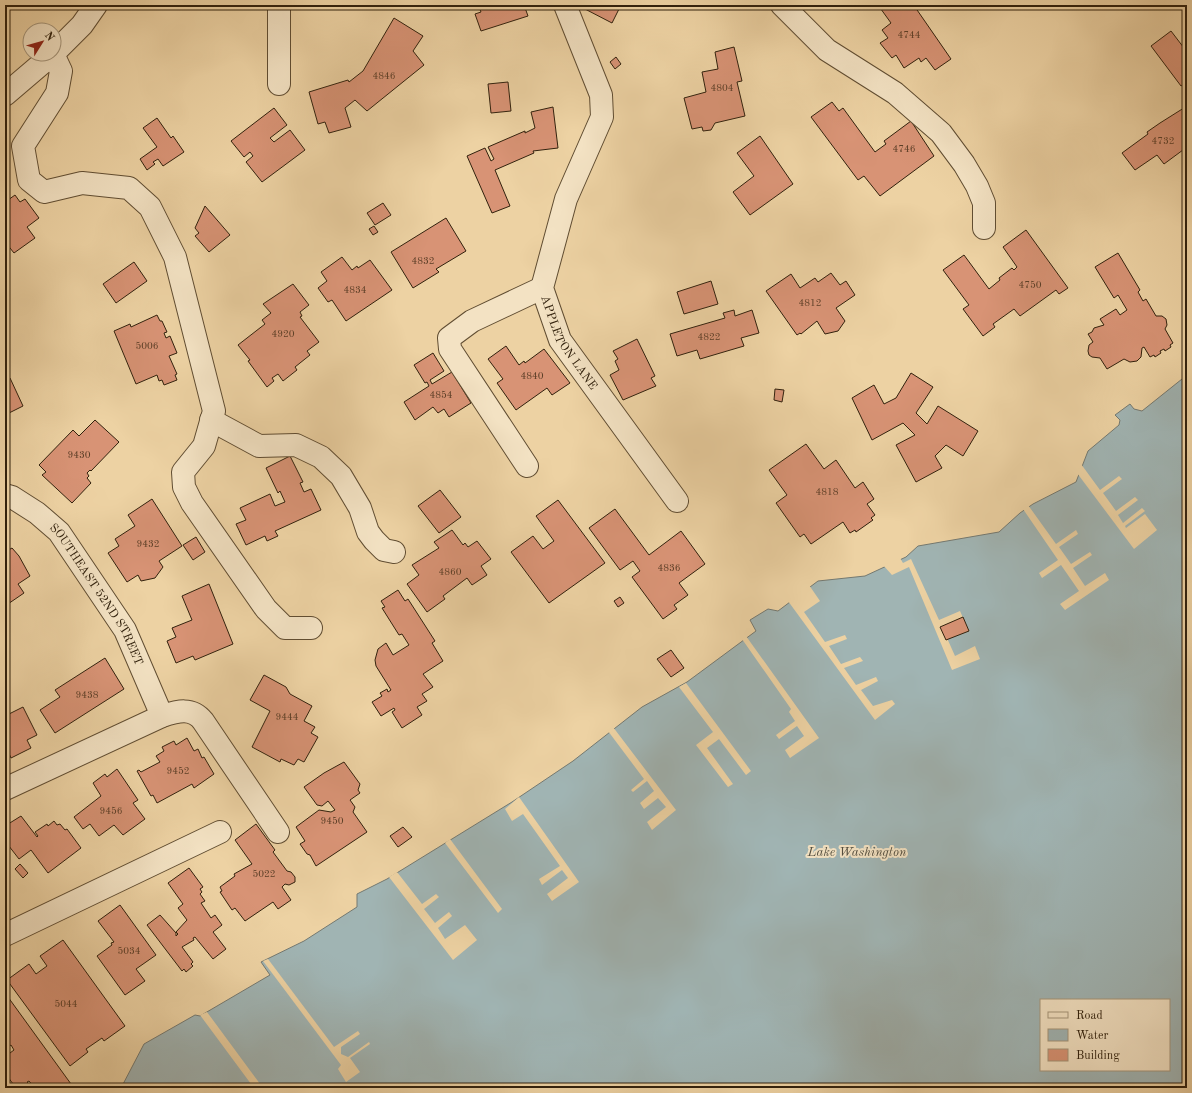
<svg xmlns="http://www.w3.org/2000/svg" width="1192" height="1093" viewBox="0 0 1192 1093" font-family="'Old Standard TT',serif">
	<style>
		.water { fill: #a0b4b3; stroke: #747971; fill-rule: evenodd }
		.pier { fill: #edd2a3 }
		.building { fill: #d89375; stroke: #31210d }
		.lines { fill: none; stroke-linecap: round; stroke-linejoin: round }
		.minor-casing { stroke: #604d32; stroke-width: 24 }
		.minor { stroke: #f3e2c3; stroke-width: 22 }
		.labels { text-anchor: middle; stroke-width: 4; stroke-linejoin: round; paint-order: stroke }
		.number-label { font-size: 10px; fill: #5b3e27 }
		.street-label { font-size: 12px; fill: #31210d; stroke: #f3e2c3 }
		.water-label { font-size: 13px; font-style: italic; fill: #524d3f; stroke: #f3e2c3 }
	</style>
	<rect width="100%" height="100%" fill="#edd2a3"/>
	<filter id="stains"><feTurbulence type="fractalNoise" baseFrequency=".005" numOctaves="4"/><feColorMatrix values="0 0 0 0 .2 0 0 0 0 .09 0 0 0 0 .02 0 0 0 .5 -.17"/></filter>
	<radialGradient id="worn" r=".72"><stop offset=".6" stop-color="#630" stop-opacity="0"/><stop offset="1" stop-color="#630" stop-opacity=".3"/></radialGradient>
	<!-- water -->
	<path class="water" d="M1187,375V1088H121L144,1044L195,1015L200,1016L270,975L261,962L304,941L357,907V894L387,879L512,802L573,761L642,707L687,682L756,631L750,620L768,609L778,611L818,581L865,576L906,557L918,546L999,532L1020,513L1033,504L1076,482L1088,451L1119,425L1120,420L1115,415L1130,404L1134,409L1142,411ZM1041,1000H1169V1070H1041Z"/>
	<!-- pier -->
	<path class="pier" d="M1081,464L1100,490L1119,476L1122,479L1103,493L1116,511L1135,497L1138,500L1118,515L1123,523L1142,508L1145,511L1125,526L1126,528L1145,514L1157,530L1134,549L1077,473Z
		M1028,505L1056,544L1076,530L1078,534L1059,547L1071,564L1090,552L1092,555L1073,568L1085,586L1105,573L1109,580L1065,610L1060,604L1079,591L1061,565L1042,578L1039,573L1058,560L1023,509Z
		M900,558L903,563L911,559L939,620L960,611L968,629L947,638L955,656L975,646L980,659L952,670L909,567L892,575L883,565Z
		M809,585L820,601L804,612L825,642L845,635L847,639L829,646L841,664L860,657L863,661L844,668L856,685L876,677L878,681L861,690L873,706L892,700L895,704L875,720L788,601Z
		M746,636L819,738L790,758L785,750L804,736L797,726L779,739L776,735L795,721L789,712L791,709L742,639Z
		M686,683L751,771L746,775L719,739L707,748L733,784L728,787L696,745L713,732L679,687Z
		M613,727L676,810L652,830L647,822L666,807L658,798L644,809L640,803L654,791L647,781L633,792L631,790L644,779L608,731Z
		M519,797L579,882L552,901L547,894L568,878L562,870L542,885L539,879L560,866L523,814L512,821L505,809Z
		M450,839L502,909L498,913L445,843Z
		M397,872L422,904L436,894L439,897L424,909L435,923L449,912L452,916L438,928L445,939L465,925L477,940L453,960L389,877Z
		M268,959L334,1047L358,1031L360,1034L341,1047V1054L348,1057L369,1042L370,1044L350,1058L360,1072L346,1082L338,1069L341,1065L263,961Z
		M207,1012L263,1088H254L200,1015Z"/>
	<!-- building -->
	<path class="building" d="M478,5H524L528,16L481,31L475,14L481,12Z
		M587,5H615L620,7L612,23L585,9Z
		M878,5H911L913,8L915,7L951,59L935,70L926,58L921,62L919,58L904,68L896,55L892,58L880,43L888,38L882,30L891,23Z
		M394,18L423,36L413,51L424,65L367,111L355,100L345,108L351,127L329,133L325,122L318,124L309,92L348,80L349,82L363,71Z
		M1171,31L1184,48L1187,47V82L1181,86L1151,46Z
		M734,47L742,81L737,82L745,116L715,123L711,130L703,131L702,127L692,129L684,98L706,92L702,72L718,69L715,52Z
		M616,57L621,64L615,69L610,62Z
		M508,82L511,111L491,113L488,84Z
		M832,102L839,111L843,108L875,152L886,144L884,141L911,121L934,156L880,196L864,176L858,180L811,117Z
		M1187,106V147L1164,164L1157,155L1135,170L1122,153L1148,134L1147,132L1160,123Z
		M553,107L558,148L533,151L534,153L495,170L510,206L492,213L467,156L485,148L491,161L494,159L488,147L525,131V133L535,128L531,112Z
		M274,108L287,125L270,138L274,142L290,130L305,150L262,182L246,162L253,156L250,152L244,157L231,141Z
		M157,118L171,138L173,136L184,152L163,166L158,159L153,162L155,164L147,170L140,159L157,147L143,128Z
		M760,136L793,184L750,215L733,192L754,176L737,153Z
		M15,195L20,202L25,199L39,218L27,227L35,238L14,253L6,243L5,244V196L8,200Z
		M383,203L391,215L375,225L367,213Z
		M205,206L230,235L209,252L195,236L199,233L195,228Z
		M446,218L466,251L436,269L439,272L413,288L391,252Z
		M374,226L378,232L373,235L369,229Z
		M1026,230L1068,288L1059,294L1056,290L1020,316L1014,309L993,324L995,327L983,336L963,309L969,305L943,270L964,255L989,289L1000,280L999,278L1012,268L1014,270L1017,267L1003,247Z
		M1118,253L1140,290L1138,292L1143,301L1146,299L1156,316H1162L1166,319L1167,325L1165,329L1173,343L1170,345L1171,347L1165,351L1164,349L1160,351L1161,353L1155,357L1154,355L1150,357L1144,347L1142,348L1141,357L1137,361L1130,362L1124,359L1107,369L1100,358L1092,357L1089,355L1088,351L1089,345L1093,342L1088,334L1092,332L1094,328L1104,325L1100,319L1116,309L1120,315L1127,310L1118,295L1114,298L1095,267Z
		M342,257L352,270L357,266L358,268L370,260L392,290L346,321L332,300L328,302L318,288L327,281L321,272Z
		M134,262L147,281L116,303L103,284Z
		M831,273L840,285L846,281L855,295L836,308L845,321L838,331L825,334L817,321L801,334L800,333L797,335L766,291L791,274L800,288L815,278L818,282Z
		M711,281L718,304L684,314L677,292Z
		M293,284L309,305L300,312L302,316L300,317L319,342L307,351L310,355L295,367L297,370L283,381L278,374L272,378L274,381L267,387L248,361L250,360L238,345L265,324L262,320L271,313L263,304Z
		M734,310L735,316L752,310L759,333L741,338L744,346L700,359L697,350L677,356L670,334L725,318L723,313Z
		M157,315L160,321H162L167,332L164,333L166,338L170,336L177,353L169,356L177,374L175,375L177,380L164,385L162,380L159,381L157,375L136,384L114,331L130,324L131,327Z
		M637,339L655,376L651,378L656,386L623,400L610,375L619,370L615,361L618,359L613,351Z
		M506,346L519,365L524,361L525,363L544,349L570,383L552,395L547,388L516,410L497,383L503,379L488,359Z
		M433,353L444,371L430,380L432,384L452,372L471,403L449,417L444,409L438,413L433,407L415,420L404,402L429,386L427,382L425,383L414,365Z
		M911,373L933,387L916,413L927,424L938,406L978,431L963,456L946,445L935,456L942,468L916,482L896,445L915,435L903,423L872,440L852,398L874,385L884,404L896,398Z
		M10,378L23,406L5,415V381Z
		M775,389L784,390L782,402L774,400Z
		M95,420L119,442L91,471L90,470L87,473L89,476L87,478L91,483L72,503L42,475L46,472L39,465L73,430L79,436Z
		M806,444L824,469L836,460L855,488L863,482L874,499L867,504L875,515L871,518L873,520L856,532L855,530L850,533L843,522L811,544L804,534L800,537L776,503L787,495L769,470Z
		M290,456L303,482L300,483L304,492L311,489L321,510L275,531L278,536L267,541L265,536L246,545L236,524L246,520L240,508L270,494L275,506L285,502L280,491L278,493L266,468Z
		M440,490L461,517L439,533L418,506Z
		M152,499L182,546L159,561L163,567L155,578L141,581L138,575L127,582L108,553L119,546L115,539L135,526L128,515Z
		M558,500L605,563L549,603L511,552L533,536L543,549L554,541L536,516Z
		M615,509L649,555L681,531L705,564L679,583L688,595L674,605L677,609L663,619L632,577L640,571L633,561L620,570L589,528Z
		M452,530L463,545L465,543L468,547L477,541L491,559L481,566L487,575L472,585L467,578L443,596L445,599L427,612L407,584L419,575L412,565L439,548L434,542Z
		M196,537L205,552L193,560L183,545Z
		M12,548L19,556L30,576L18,584L24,593L5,606V552Z
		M209,584L233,644L195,660L193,656L176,663L167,641L176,637L172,628L192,620L182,596Z
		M398,590L405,601L408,599L435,641L432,643L443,661L423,674L433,687L422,694L427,701L417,707L422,715L402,728L392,712L395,710L394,708L381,716L372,702L382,696L380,693L387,689L388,692L391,690L376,666L375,660L378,649L386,643L393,655L409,645L402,634L399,635L382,608L385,607L381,601Z
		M620,597L624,603L618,607L614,601Z
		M963,617L969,631L946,640L940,627Z
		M671,650L684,668L671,677L657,659Z
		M105,658L124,689L55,733L40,710L60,697L55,690Z
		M264,675L286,687L290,694L312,706L304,721L315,727L311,733L318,737L304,762L298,759L294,765L281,759L280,762L252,747L270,711L250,700Z
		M23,707L37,735L27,740L31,748L11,758L7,749L5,750V716Z
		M187,738L194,751L198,749L202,758L204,757L214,774L194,788L192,784L157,803L153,795L151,796L137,771L139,770L141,772L160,762L156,756L164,751L162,747L174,741L176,745Z
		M344,762L360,784L358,790L360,793L350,800L355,807L353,812L367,832L316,866L310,855L307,854L300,844L305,841L296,827L319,810L331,812L335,810L328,801L322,806L317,805L304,787L324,773Z
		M117,769L138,800L133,803L145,819L123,835L114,825L99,836L90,824L83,829L74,817L101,796L93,783L105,774L107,777Z
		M21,816L37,837L38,836L35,832L47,824L48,826L54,821L57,825L60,824L65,830L67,829L81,848L48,873L31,850L19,859L5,841V826Z
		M256,824L275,850L273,852L287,871L291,872L295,877V882L289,885L285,884L282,887L291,900L278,909L273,902L245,921L235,908L232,910L220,892L222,891L220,887L235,876L234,874L252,864L235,840Z
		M403,827L412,837L398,847L390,836Z
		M20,864L28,873L23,878L15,869Z
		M189,868L203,887L200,889L202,892L200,894L205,901L201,903L211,918L215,915L222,925L213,932L226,949L213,959L195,937L193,938L194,940L182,947L193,962L191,964L193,966L186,972L184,969L182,971L147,925L160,915L176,933V936L178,934L176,932L187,920L178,908L183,904L168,883Z
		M120,905L156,955L136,969L145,981L125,995L97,956L112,945L111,943L114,942L98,921Z
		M63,940L125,1026L104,1041L102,1038L86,1049L88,1052L70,1066L7,980L29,964L36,974L47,966L40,956Z
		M8,997L71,1084L68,1086L70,1088H35L29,1081L27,1082L29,1084L23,1088H16L5,1073V1052L8,1049L10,1053L14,1050L11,1045L8,1047L5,1044V999Z"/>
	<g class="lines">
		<defs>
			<g id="minor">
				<path id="s1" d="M565,5L601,95L602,117L566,199L542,288L560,340L677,501"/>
				<path d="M782,5L827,50L895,93L941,133L964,164L977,186L984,203V228"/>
				<path d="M54,53L82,25L96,5"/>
				<path d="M53,54L61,71L57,93L23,146L29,180L44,192L82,183L129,188L150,207L175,257L214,411L204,446L183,472L184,487L192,503L266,609L285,628H311"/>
				<path d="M279,84V5"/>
				<path d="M5,95L53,54"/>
				<path d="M211,420L259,446L296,445L321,457L341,476L360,508L368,532L374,540L384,550L394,552"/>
				<path d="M527,466L450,349L449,338L472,321L542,288"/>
				<path id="s2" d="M5,495L12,497L37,513L59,532L125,630L162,716"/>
				<path d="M5,789L162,716C178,711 192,707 203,721L278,832"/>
				<path d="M5,935L220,832"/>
			</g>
		</defs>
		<!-- minor casing -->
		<use href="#minor" class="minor-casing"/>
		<!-- minor -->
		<use href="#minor" class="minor"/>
	</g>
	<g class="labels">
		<!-- number labels -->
		<g class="number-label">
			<text x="909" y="38">4744</text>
			<text x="384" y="79">4846</text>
			<text x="722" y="91">4804</text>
			<text x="1163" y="144">4732</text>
			<text x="904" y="152">4746</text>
			<text x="423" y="264">4832</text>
			<text x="1030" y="288">4750</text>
			<text x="355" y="293">4834</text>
			<text x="810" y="306">4812</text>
			<text x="283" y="337">4920</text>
			<text x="709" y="340">4822</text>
			<text x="147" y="349">5006</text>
			<text x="532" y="379">4840</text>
			<text x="441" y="398">4854</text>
			<text x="79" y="458">9430</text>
			<text x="827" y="495">4818</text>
			<text x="148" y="547">9432</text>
			<text x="669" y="571">4836</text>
			<text x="450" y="575">4860</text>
			<text x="87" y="698">9438</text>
			<text x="287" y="720">9444</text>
			<text x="178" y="774">9452</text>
			<text x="111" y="814">9456</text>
			<text x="332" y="824">9450</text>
			<text x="264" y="877">5022</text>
			<text x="129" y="954">5034</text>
			<text x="66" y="1007">5044</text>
		</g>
		<!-- street labels -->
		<g class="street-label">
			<text dy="4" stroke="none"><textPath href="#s1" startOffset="362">APPLETON LANE</textPath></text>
			<text dy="4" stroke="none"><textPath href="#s2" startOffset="139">SOUTHEAST 52ND STREET</textPath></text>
		</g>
		<!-- water labels -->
		<g class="water-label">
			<text x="857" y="856">Lake Washington</text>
		</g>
	</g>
	<!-- margin -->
	<rect width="1192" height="1093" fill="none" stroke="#edd2a3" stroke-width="20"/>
	<rect x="6" y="6" width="1180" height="1081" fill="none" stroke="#31210d" stroke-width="2"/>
	<rect x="10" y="10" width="1172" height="1073" fill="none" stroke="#31210d"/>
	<!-- legend -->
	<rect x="1040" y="999" width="130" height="72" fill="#f3e2c3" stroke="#a5957a"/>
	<rect x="1048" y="1012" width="20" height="6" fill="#f3e2c3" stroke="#a5957a"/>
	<text x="1076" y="1019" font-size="12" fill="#31210d">Road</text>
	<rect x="1048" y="1029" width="20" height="12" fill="#a0b4b3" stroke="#a5957a"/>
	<text x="1076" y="1039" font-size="12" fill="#31210d">Water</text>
	<rect x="1048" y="1049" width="20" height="12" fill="#d89375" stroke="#a5957a"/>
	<text x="1076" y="1059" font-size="12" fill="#31210d">Building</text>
	<!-- north arrow -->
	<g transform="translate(42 42) rotate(53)"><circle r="19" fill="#f3e2c3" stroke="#a5957a"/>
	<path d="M0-3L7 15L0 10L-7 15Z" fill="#8f2418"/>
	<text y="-6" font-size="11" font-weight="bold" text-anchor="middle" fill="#31210d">N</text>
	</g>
	<rect width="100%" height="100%" filter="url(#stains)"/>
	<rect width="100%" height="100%" fill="url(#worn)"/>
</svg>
